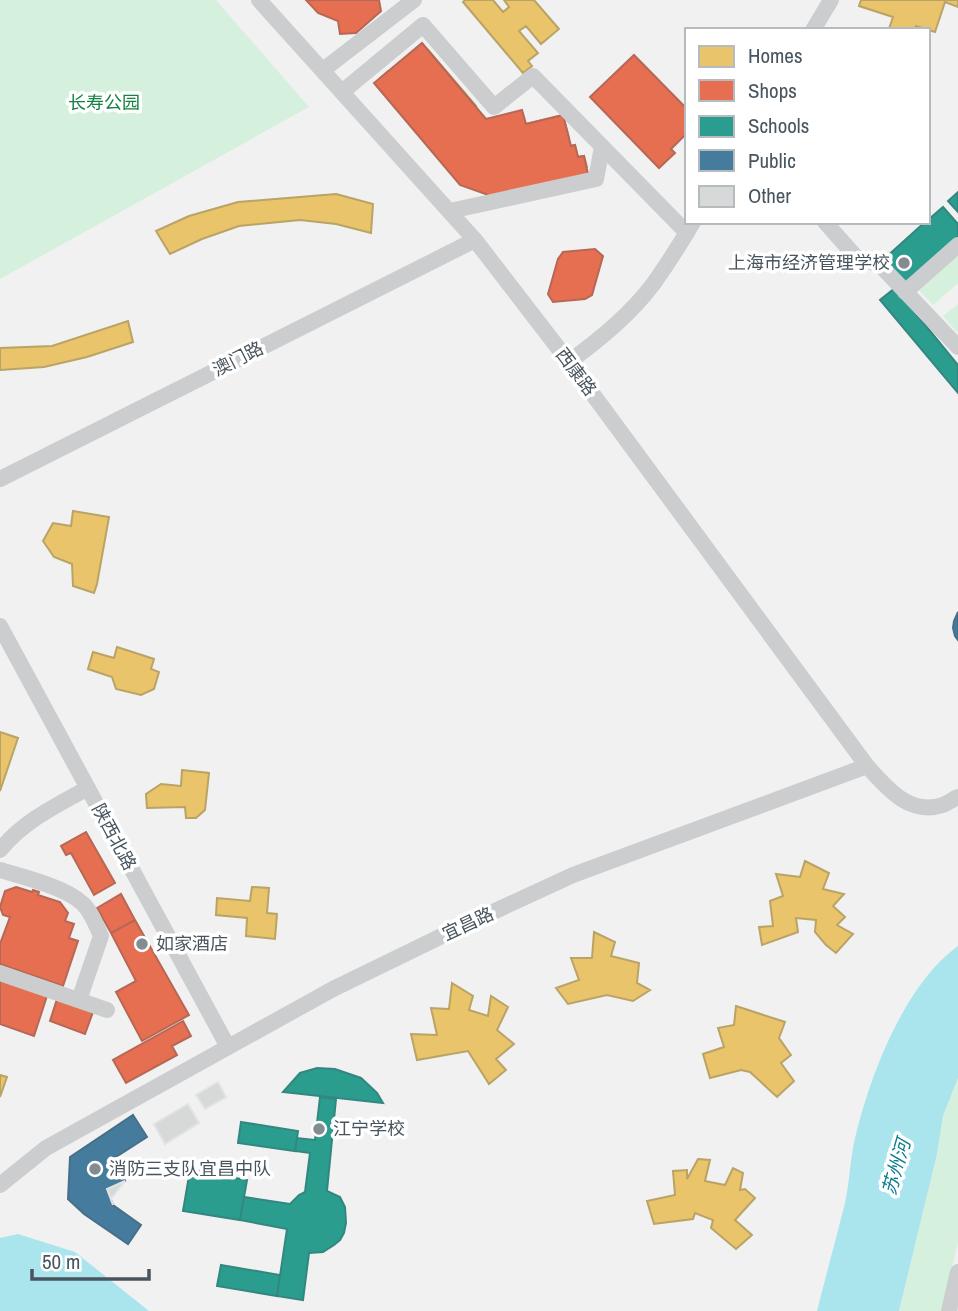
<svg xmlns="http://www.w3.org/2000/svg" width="958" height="1311" viewBox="0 0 958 1311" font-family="'Archivo Narrow','Noto Sans SC',sans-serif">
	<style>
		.green { fill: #d6f0de }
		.water { fill: #aae5ee }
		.homes { fill: #e9c46a; stroke: #b9a366; stroke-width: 2 }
		.shops { fill: #e76f51; stroke: #b76755; stroke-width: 2 }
		.schools { fill: #2a9d8f; stroke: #338780; stroke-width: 2 }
		.public { fill: #457b9d; stroke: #46708a; stroke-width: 2 }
		.building { fill: #d7d9d9; stroke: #e2e3e4; stroke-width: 2 }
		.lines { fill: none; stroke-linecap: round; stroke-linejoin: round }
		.minor { stroke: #cbcdcf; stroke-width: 16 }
		.poi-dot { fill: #838c91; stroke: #fff; stroke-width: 2.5 }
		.labels { text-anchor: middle; stroke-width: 7; stroke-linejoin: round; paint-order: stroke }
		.park-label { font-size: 18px; fill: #178143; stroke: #fff }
		.poi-label { font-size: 18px; fill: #48555e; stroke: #fff; text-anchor: start }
		.street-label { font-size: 18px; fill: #48555e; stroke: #fff }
		.water-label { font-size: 19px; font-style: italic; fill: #0c7d8e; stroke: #fff }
	</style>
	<rect width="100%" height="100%" fill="#f1f1f1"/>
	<!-- green -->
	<path class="green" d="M0,0H216L309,107L0,279Z
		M958,246V283L933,305L914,285Z
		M958,304V333L943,316Z
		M958,1078V1242L942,1311H899L937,1154L943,1116Z"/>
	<!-- water -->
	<path class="water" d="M958,946V1078L943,1116L937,1154L899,1311H817C826,1275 836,1239 845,1203C850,1180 850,1157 856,1134C871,1073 905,984 958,946Z
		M18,1234L75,1252L149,1311H0V1238Z"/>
	<!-- homes -->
	<path class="homes" d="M465,0H493L503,12L509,7L504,0H534L559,29L541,44L526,26L519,31L538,53L528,61L532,66L523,73L463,2Z
		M861,0H958V7L945,2L935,32L916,26L915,30H890L889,29L893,17L859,6Z
		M428,50L476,106L458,121L442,102L436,108L455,130L445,138L449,142L440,150L379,79L388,71L392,75L401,67L420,89L426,83L411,65Z
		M563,115L569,138L545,143L547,151L575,145L578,157L584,156L587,167L495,188L493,177L498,176L495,163L523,157L521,149L497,154L492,132Z
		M336,194L373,204L371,233L336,224L300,220L239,226L202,239L170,254L156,231L189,216L238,202Z
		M128,321L133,342L87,357L44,367L0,370V348L52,346Z
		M73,511L109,517L97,584L94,593L73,586L72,564L54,557L43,541L53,523L71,526Z
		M117,647L154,659L151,669L159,672L154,689L141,695L116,689L112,677L88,669L93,652L114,658Z
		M0,732L18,738L0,791Z
		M182,770L209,773L205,810L196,818H186L185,807L147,808L146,794L161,784L181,786Z
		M805,861L829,873L823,889L844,894L833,906L845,917L837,925L853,934L836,953L826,945L815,932L816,920L796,918L798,932L762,945L759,927L773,926L770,901L783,896L776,874L800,877Z
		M252,887L269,888L267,913L277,914L275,939L246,936L247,918L216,915L217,898L250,901Z
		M594,932L615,942L611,956L639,963L637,983L650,990L633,1001L607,995L568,1004L556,988L579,980L571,958H592Z
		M452,983L473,996L469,1010L488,1016L491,996L508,1007L497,1030L514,1044L496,1059L506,1070L489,1084L468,1051L417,1060L411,1034L437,1035L431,1008L449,1009Z
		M736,1006L785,1022L779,1038L791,1055L781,1063L794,1081L777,1097L750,1072L741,1070L710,1078L703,1054L724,1047L718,1028L734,1025Z
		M0,1075L7,1077L0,1097Z
		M698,1159L710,1160L705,1181L725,1185L733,1168L743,1173L740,1190L745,1189L755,1198L735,1220L752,1235L736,1249L711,1228L713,1220L695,1213L693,1219L654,1224L647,1201L675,1195L673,1171L687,1170V1179Z"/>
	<!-- shops -->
	<path class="shops" d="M306,0H379L381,11L356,33L340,34L338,21L318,13Z
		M422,43L486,119L522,110L526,124L563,115L571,146L575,145L578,157L584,156L588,174L491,196L460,185L374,83Z
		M634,55L687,109V133L671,149L675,153L659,168L590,97Z
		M595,249L603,256L592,295L585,299L553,302L548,294L558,259L563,252Z
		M86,832L115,883L94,895L71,853L66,855L61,846Z
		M16,887L32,892L33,890L39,892L38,895L60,902L68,913L65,921L74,924L69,938L78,941L63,986L0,964V944L10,917L3,915L0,907L5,891Z
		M121,894L135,920L111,933L97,908Z
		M135,920L189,1015L142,1041L116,992L136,981L111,933Z
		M0,980L47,996L34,1036L0,1024Z
		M57,999L93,1012L85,1034L50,1021Z
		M183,1021L191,1036L172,1046L177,1055L126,1083L113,1060Z"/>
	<!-- schools -->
	<path class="schools" d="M958,192V212L948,201Z
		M943,207L958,224V239L907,285L884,259L925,222H928V220Z
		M895,288L958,365V393L880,300Z
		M317,1068L335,1069L361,1078L377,1093L383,1103L283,1092L300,1073Z
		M320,1097L336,1099L327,1191L340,1197L345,1207L346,1223L344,1233L340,1240L334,1245L323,1252L309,1253L303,1300L277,1296L287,1229L240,1220L244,1197L290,1204L299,1195L305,1192L310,1153L295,1151L297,1138L315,1140Z
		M241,1122L298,1131L295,1151L238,1143Z
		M190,1170L247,1180L240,1220L183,1211Z
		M221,1265L280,1275L277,1296L217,1286Z"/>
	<!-- public -->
	<path class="public" d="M958,612V640L955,636L953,628L954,621Z
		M133,1115L147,1137L116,1157L125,1181L107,1189L113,1205L141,1225L128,1244L84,1214L68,1199L70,1157Z"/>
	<!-- building -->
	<path class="building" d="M218,1082L226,1097L205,1109L196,1095Z
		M188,1104L199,1123L165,1144L154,1124Z
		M125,1181L111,1199L113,1205L107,1189Z"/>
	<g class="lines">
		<!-- minor -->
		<path class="minor" d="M259,0L475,240L569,362L867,766C887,788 909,816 943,805C948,803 953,799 958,797
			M813,30L831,0
			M323,70L414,0
			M342,92L423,25L494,107L533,76L687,233
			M450,211L596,179L602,147
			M825,222L856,257L880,265L958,347
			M905,292L958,245
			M569,362C600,339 631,314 654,283C668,263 681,243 693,222
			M0,479L475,240
			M0,626L228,1047
			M0,850C24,821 55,806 88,788
			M0,870C23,877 65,887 82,903C91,911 96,925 101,936L79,1000
			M0,973L107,1010
			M0,1185L46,1148L333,989L454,930L573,875L867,766
			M949,1311L958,1272"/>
	</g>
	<!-- markers -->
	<g class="poi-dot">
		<circle cx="904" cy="263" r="7"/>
		<circle cx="142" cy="944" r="7"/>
		<circle cx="319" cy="1129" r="7"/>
		<circle cx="95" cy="1169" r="7"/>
	</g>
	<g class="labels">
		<!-- park labels -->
		<g class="park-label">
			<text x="104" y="109">长寿公园</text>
		</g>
		<!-- poi labels -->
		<g class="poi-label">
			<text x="890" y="269" text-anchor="end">上海市经济管理学校</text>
			<text x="156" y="950">如家酒店</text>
			<text x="333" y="1135">江宁学校</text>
			<text x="109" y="1175">消防三支队宜昌中队</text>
		</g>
		<!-- street labels -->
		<g class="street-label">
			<text transform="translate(238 359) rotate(-27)" y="6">澳门路</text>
			<text transform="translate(576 372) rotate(53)" y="6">西康路</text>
			<text transform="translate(114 837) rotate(62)" y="6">陕西北路</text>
			<text transform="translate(468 924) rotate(-25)" y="6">宜昌路</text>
		</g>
		<!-- water labels -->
		<g class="water-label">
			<text transform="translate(896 1167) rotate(-74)" y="7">苏州河</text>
		</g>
	</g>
	<!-- legend -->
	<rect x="685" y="28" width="245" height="196" fill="#ffffff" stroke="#b6bbbf" stroke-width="2"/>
	<rect x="699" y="46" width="35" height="21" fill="#e9c46a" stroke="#b6bbbf" stroke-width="2"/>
	<text x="748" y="63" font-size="21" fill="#48555e">Homes</text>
	<rect x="699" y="80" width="35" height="21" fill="#e76f51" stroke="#b6bbbf" stroke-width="2"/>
	<text x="748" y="98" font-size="21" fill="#48555e">Shops</text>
	<rect x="699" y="116" width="35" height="21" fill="#2a9d8f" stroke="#b6bbbf" stroke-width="2"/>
	<text x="748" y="133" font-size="21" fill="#48555e">Schools</text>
	<rect x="699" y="150" width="35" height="21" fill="#457b9d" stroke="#b6bbbf" stroke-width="2"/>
	<text x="748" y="168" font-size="21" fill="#48555e">Public</text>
	<rect x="699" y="186" width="35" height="21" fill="#d7d9d9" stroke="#b6bbbf" stroke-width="2"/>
	<text x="748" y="203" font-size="21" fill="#48555e">Other</text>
	<!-- scale -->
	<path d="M32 1269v10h117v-10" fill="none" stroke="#48555e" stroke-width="3.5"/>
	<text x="42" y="1269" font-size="21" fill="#48555e" stroke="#ffffff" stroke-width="5" paint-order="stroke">50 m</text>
</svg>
